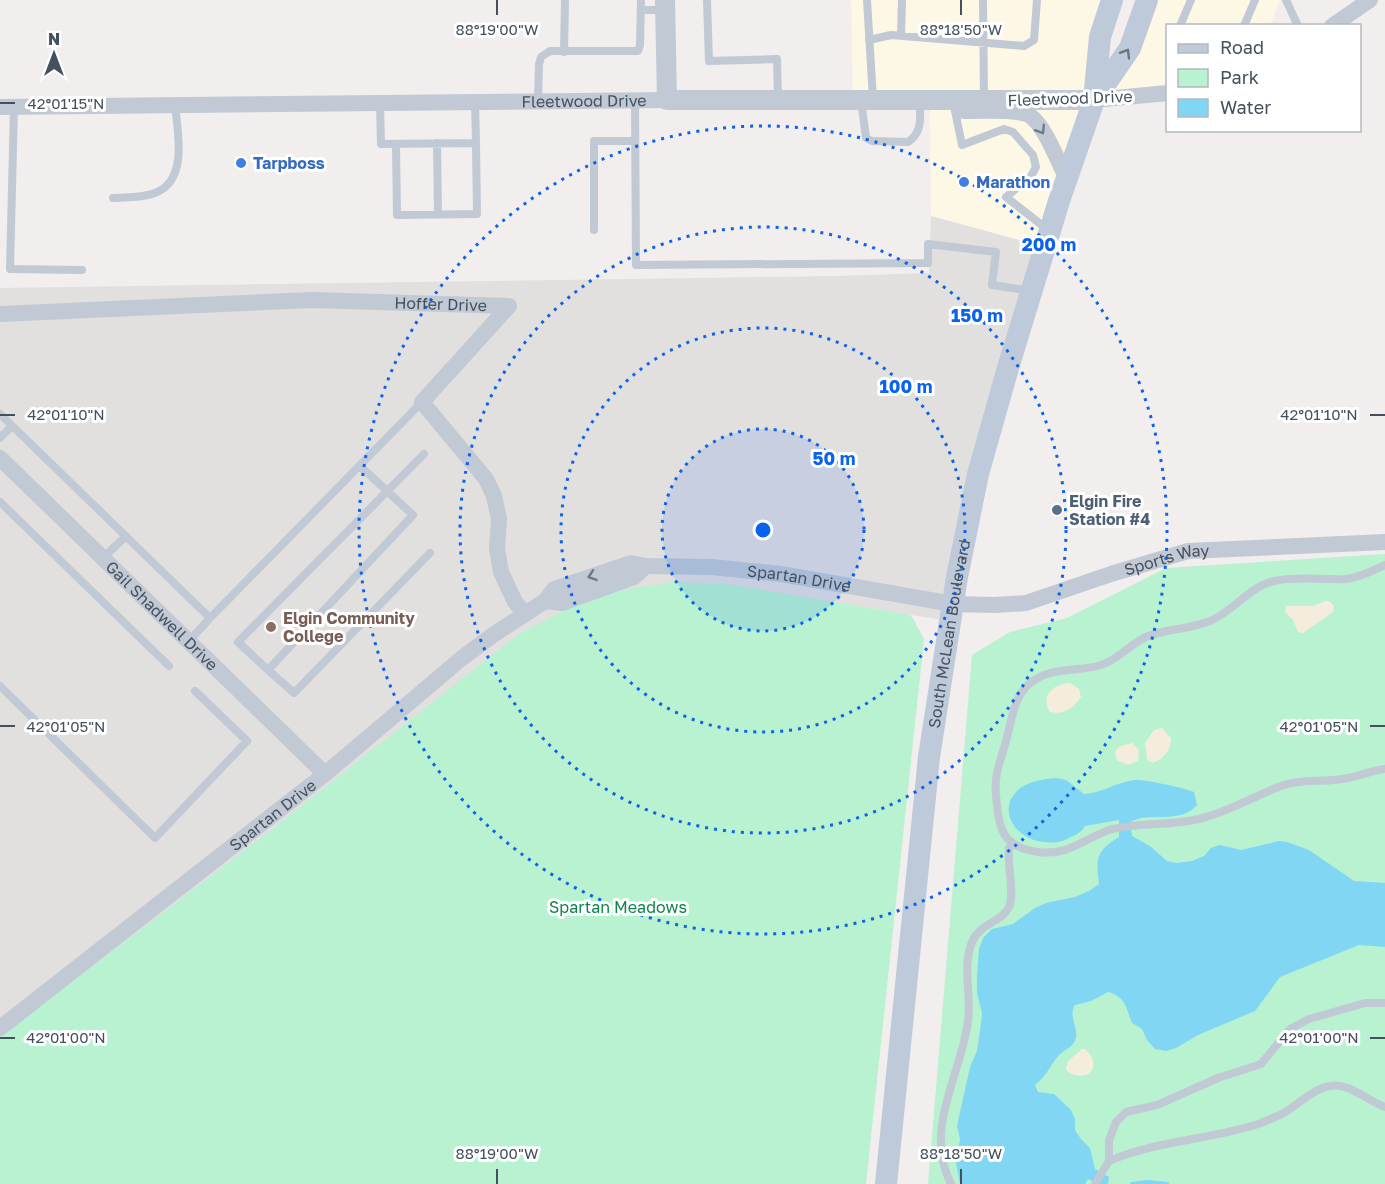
<svg xmlns="http://www.w3.org/2000/svg" width="1385" height="1184" viewBox="0 0 1385 1184" font-family="'Golos Text',sans-serif">
	<style>
		.commercial { fill: #fdf7e5 }
		.education { fill: #e2dfdf }
		.green { fill: #b8f2d1 }
		.sand { fill: #f4eddd }
		.water { fill: #81d6f3 }
		.lines { fill: none; stroke-linecap: round; stroke-linejoin: round }
		.stream { stroke: #81d6f3; stroke-width: 4 }
		.service { stroke: #c0c9d4; stroke-width: 8 }
		.minor { stroke: #c0c9d4; stroke-width: 16 }
		.tertiary { stroke: #c0c9d4; stroke-width: 20 }
		.secondary { stroke: #becad9; stroke-width: 22 }
		.oneway { stroke: #697582 }
		.oneway2 { stroke: #6f7a87 }
		.ticks { fill: none; stroke: #44505d; stroke-width: 2 }
		.ring { fill: none; stroke: #0a63ee; stroke-width: 3; stroke-dasharray: 3 6 }
		.shop-dot { fill: #3f7fe0; stroke: #fff; stroke-width: 2 }
		.service-dot { fill: #5c6f8a; stroke: #fff; stroke-width: 2 }
		.education-dot { fill: #8d6e63; stroke: #fff; stroke-width: 2 }
		.labels { text-anchor: middle; stroke-width: 6; stroke-linejoin: round; paint-order: stroke }
		.street-label { font-size: 16px; fill: #44505d; stroke: #fff }
		.shop-label { font-size: 16px; font-weight: bold; fill: #366cbe; stroke: #fff; text-anchor: start }
		.service-label { font-size: 16px; font-weight: bold; fill: #4e5e75; stroke: #fff; text-anchor: start }
		.education-label { font-size: 16px; font-weight: bold; fill: #785e54; stroke: #fff; text-anchor: start }
		.park-label { font-size: 16px; fill: #0f844f; stroke: #fff }
		.ticks-label { font-size: 15px; text-anchor: middle; fill: #44505d; stroke: #fff; stroke-width: 6; stroke-linejoin: round; paint-order: stroke }
		.centre { fill: #0a63ee; stroke: #fff; stroke-width: 3 }
		.ring-label { font-size: 18px; text-anchor: middle; font-weight: bold; fill: #0a63ee; stroke: #fff; stroke-width: 6; stroke-linejoin: round; paint-order: stroke }
	</style>
	<rect width="100%" height="100%" fill="#f1eeed"/>
	<!-- commercial -->
	<path class="commercial" d="M851,0H1108L1092,96L853,98Z
		M1150,0H1280L1270,25L1168,26L1167,89L1102,96Z
		M1090,104L1041,246L931,216L930,106Z"/>
	<!-- education -->
	<path class="education" d="M931,216L1041,246L943,620L749,589L0,1048V288L837,276L929,273Z"/>
	<!-- green -->
	<path class="green" d="M1385,554V1184H928L972,655L1010,632L1067,618L1166,568Z
		M673,582L727,584L911,615L924,639L866,1184H0V1037L266,834L520,633L573,606L614,591Z"/>
	<!-- sand -->
	<path class="sand" d="M1325,601H1329L1334,606L1333,612L1303,633L1298,632L1293,620L1285,612L1286,606H1313Z
		M1070,683L1079,689L1081,697C1073,708 1065,715 1050,712C1040,696 1053,684 1070,683Z
		M1162,728L1171,738C1171,750 1164,758 1153,763L1147,760L1145,743L1154,730Z
		M1132,743L1139,750L1138,761L1128,765L1117,760C1111,747 1121,746 1132,743Z
		M1082,1049H1085C1103,1065 1090,1084 1068,1072L1066,1069L1068,1061Z"/>
	<!-- water -->
	<path class="water" d="M1056,778L1066,780L1084,794C1102,793 1117,782 1134,780C1143,779 1185,788 1194,792L1197,805C1180,825 1150,811 1130,822L1132,836L1150,846L1167,861L1176,863L1192,861L1204,856L1211,848L1220,845L1241,850L1279,841L1287,842L1309,850L1354,881L1385,883V947L1359,945L1280,977L1255,1011L1198,1035L1176,1048L1166,1051L1155,1049L1147,1040L1142,1029L1132,1023C1125,1006 1127,998 1108,992L1091,1001L1075,1005C1068,1016 1078,1026 1076,1038C1074,1047 1065,1049 1059,1055C1049,1066 1048,1075 1035,1085L1038,1092L1054,1094L1071,1110L1075,1119V1130L1081,1139L1090,1148L1095,1169L1109,1177L1108,1184H1098L1088,1179L1085,1184H960L956,1163L960,1139L957,1126L970,1067L977,1051L981,1023L982,1013L977,993V976L979,949L983,938L992,929L1013,924L1035,908L1046,903L1075,897L1089,891L1099,884C1096,858 1096,851 1119,837V820L1085,826C1081,834 1074,835 1067,839C1059,843 1053,843 1045,842C1018,841 996,812 1017,791C1027,781 1044,779 1056,778Z"/>
	<g class="lines">
		<!-- stream -->
		<path class="stream" d="M1132,1184L1147,1182L1167,1184"/>
		<!-- service -->
		<path class="service" d="M707,0L709,61L777,59L778,100
			M867,0L873,99
			M983,0L984,99
			M1286,0L1298,26
			M641,10H665
			M1180,26L1191,0
			M1244,26L1255,0
			M901,36L902,0
			M869,40L891,35L1024,46L1034,40L1037,0
			M564,52L565,0
			M635,100L636,265L928,263V244L996,252L992,285L1031,291
			M861,100L866,138L872,141L908,142C923,132 920,117 920,101
			M538,101L539,64L541,57L550,51H638L640,45L641,0
			M380,103L381,144L476,143L475,102
			M954,106L962,145L1004,129L1013,132L1033,155L1036,167L1031,176L1006,197L1048,230
			M14,107L10,269L82,270
			M437,143L438,215
			M396,144L397,215L477,214L476,143
			M113,198C126,197 143,198 155,193C188,181 178,133 175,105
			M594,230V141H635
			M0,414L210,618L189,641
			M0,438L12,426
			M360,466L413,515L268,670L238,642L424,454
			M0,502L169,666
			M104,557L126,536
			M1385,565C1372,571 1358,578 1345,579C1321,580 1297,576 1274,581C1248,587 1233,612 1210,621C1189,630 1166,628 1146,637C1131,644 1120,657 1106,663C1089,671 1068,668 1050,673C1011,684 1014,717 1004,748C999,764 994,778 996,795C999,828 1001,847 1038,852C1068,856 1084,839 1109,830C1135,822 1171,826 1199,819C1227,812 1251,798 1278,787C1300,778 1325,783 1348,778C1361,776 1372,770 1385,769
			M210,618L422,402
			M268,670L294,693L430,553
			M0,686L155,838L247,741L195,691
			M1109,1161C1157,1140 1211,1140 1261,1123C1268,1120 1275,1117 1282,1114C1297,1106 1312,1089 1330,1086C1348,1082 1368,1101 1385,1107
			M951,1184C923,1129 961,1076 968,1021C972,994 961,966 973,940C981,923 1003,921 1009,907C1015,895 1007,863 1009,848L1013,845
			M1095,1184L1109,1161V1140L1116,1122L1126,1112L1157,1105L1218,1078L1261,1064L1290,1029L1309,1019L1365,1003H1385"/>
		<!-- minor -->
		<g class="minor">
			<path d="M1332,26L1370,0"/>
			<path d="M953,100L964,111C977,111 1018,109 1029,115C1045,125 1058,162 1067,179"/>
			<path d="M1094,100L1168,93"/>
			<path id="s1" d="M0,107L667,100"/>
			<path id="s2" d="M0,314L312,300L509,306L422,402L486,479L494,496L499,519L497,549L501,572L515,602L525,614"/>
			<path id="s3" d="M0,458L325,774"/>
			<path d="M545,601L562,603L634,577L646,566"/>
			<path id="s4" d="M0,1028L325,774L462,658L493,635L545,601L554,589L631,563L646,566L711,567L781,574L953,604L995,605L1026,603L1111,574L1188,551L1385,542"/>
		</g>
		<!-- tertiary -->
		<path class="tertiary" d="M665,0L667,100H1094"/>
		<!-- secondary -->
		<g class="secondary">
			<path d="M1095,99L1130,48L1147,0"/>
			<path id="s5" d="M886,1184L929,757L957,577L978,474L1008,368L1059,201L1094,100L1100,37L1112,0"/>
		</g>
	</g>
	<!-- one-way arrows -->
	<defs><path id="oneway-chevron" d="M-2-3.5L2.5 0L-2 3.5" fill="none" stroke-width="1.6" stroke-linecap="round" stroke-linejoin="round" transform="scale(1.5)"/></defs>
	<use class="oneway" href="#oneway-chevron" transform="translate(1126 53) rotate(-59)"/>
	<g class="oneway2">
		<use href="#oneway-chevron" transform="translate(1041 130) rotate(58)"/>
		<use href="#oneway-chevron" transform="translate(592 576) rotate(161)"/>
	</g>
	<!-- ticks -->
	<path class="ticks" d="M497,0V15M961,0V15M0,103H15M0,415H15M1370,415H1385M0,726H15M1370,726H1385M0,1038H15M1370,1038H1385M497,1169V1184M961,1169V1184"/>
	<!-- distance rings -->
	<circle cx="763" cy="530" r="101" fill="#0a63ee" fill-opacity=".12"/>
	<g class="ring">
		<circle cx="763" cy="530" r="101"/>
		<circle cx="763" cy="530" r="202"/>
		<circle cx="763" cy="530" r="303"/>
		<circle cx="763" cy="530" r="404"/>
	</g>
	<!-- markers -->
	<g class="shop-dot">
		<circle cx="241" cy="163" r="6"/>
		<circle cx="964" cy="182" r="6"/>
	</g>
	<circle class="service-dot" cx="1057" cy="510" r="6"/>
	<circle class="education-dot" cx="271" cy="627" r="6"/>
	<g class="labels">
		<!-- street labels -->
		<g class="street-label">
			<text transform="translate(1070 98) rotate(-2)" y="6">Fleetwood Drive</text>
			<text dy="6" stroke="none"><textPath href="#s1" startOffset="584">Fleetwood Drive</textPath></text>
			<text dy="6" stroke="none"><textPath href="#s2" startOffset="441">Hoffer Drive</textPath></text>
			<text dy="6" stroke="none"><textPath href="#s4" startOffset="1335">Sports Way</textPath></text>
			<text dy="6" stroke="none"><textPath href="#s4" startOffset="958">Spartan Drive</textPath></text>
			<text dy="6" stroke="none"><textPath href="#s3" startOffset="226">Gail Shadwell Drive</textPath></text>
			<text dy="6" stroke="none"><textPath href="#s5" startOffset="554">South McLean Boulevard</textPath></text>
			<text dy="6" stroke="none"><textPath href="#s4" startOffset="346">Spartan Drive</textPath></text>
		</g>
		<!-- shop labels -->
		<g class="shop-label">
			<text x="253" y="169">Tarpboss</text>
			<text x="976" y="188">Marathon</text>
		</g>
		<!-- service labels -->
		<g class="service-label">
			<text x="1069" y="507">Elgin Fire<tspan x="1069" dy="18">Station #4</tspan></text>
		</g>
		<!-- education labels -->
		<g class="education-label">
			<text x="283" y="624">Elgin Community<tspan x="283" dy="18">College</tspan></text>
		</g>
		<!-- park labels -->
		<g class="park-label">
			<text x="618" y="913">Spartan Meadows</text>
		</g>
	</g>
	<g class="ticks-label">
		<text x="497" y="35">88°19'00"W</text>
		<text x="961" y="35">88°18'50"W</text>
		<text x="66" y="109">42°01'15"N</text>
		<text x="66" y="420">42°01'10"N</text>
		<text x="1319" y="420">42°01'10"N</text>
		<text x="66" y="732">42°01'05"N</text>
		<text x="1319" y="732">42°01'05"N</text>
		<text x="66" y="1043">42°01'00"N</text>
		<text x="1319" y="1043">42°01'00"N</text>
		<text x="497" y="1159">88°19'00"W</text>
		<text x="961" y="1159">88°18'50"W</text>
	</g>
	<circle cx="763" cy="530" r="9" class="centre"/>
	<g class="ring-label">
		<text x="1049" y="251">200 m</text>
		<text x="977" y="322">150 m</text>
		<text x="906" y="393">100 m</text>
		<text x="834" y="465">50 m</text>
	</g>
	<!-- legend -->
	<rect x="1166" y="24" width="195" height="108" fill="#ffffff" stroke="#b4b9be" stroke-width="1.5"/>
	<rect x="1178" y="44" width="30" height="9" fill="#becad9" stroke="#b4b9be" stroke-width="1.5"/>
	<text x="1220" y="54" font-size="18" fill="#44505d">Road</text>
	<rect x="1178" y="69" width="30" height="18" fill="#b8f2d1" stroke="#b4b9be" stroke-width="1.5"/>
	<text x="1220" y="84" font-size="18" fill="#44505d">Park</text>
	<rect x="1178" y="99" width="30" height="18" fill="#81d6f3" stroke="#b4b9be" stroke-width="1.5"/>
	<text x="1220" y="114" font-size="18" fill="#44505d">Water</text>
	<!-- north arrow -->
	<g transform="translate(54 54)" stroke="#ffffff" stroke-width="4.5" paint-order="stroke">
	<path d="M0-4.5L10 22L0 15L-10 22Z" fill="#44505d"/>
	<text y="-9" font-size="16" font-weight="bold" text-anchor="middle" fill="#44505d">N</text>
	</g>
</svg>
